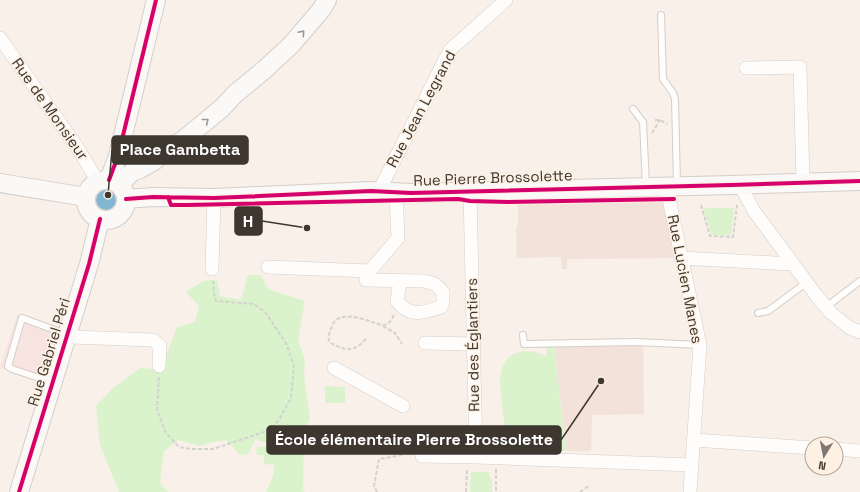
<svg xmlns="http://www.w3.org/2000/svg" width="860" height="492" viewBox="0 0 860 492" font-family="'Space Grotesk',sans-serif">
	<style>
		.commercial { fill: #f7e4e0 }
		.education { fill: #f2e2d9 }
		.green { fill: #dbf3cc }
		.water { fill: #81b7d3 }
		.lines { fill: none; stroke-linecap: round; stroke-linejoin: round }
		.lane-casing { stroke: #d5cec8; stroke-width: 8 }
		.street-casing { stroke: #d5cec8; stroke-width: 14 }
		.secondary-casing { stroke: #d5cec8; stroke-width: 20 }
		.path { stroke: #d4d2cf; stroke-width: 2; stroke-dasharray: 4 2; stroke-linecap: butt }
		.lane { stroke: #fefdfc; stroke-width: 6 }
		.street { stroke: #fefdfc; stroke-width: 13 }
		.secondary { stroke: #fbf8f8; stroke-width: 18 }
		.cycleway-casing { stroke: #fef0e3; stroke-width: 6 }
		.cycleway { stroke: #d6006c; stroke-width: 4 }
		.oneway { stroke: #9c9894 }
		.labels { text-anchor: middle; stroke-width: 3; stroke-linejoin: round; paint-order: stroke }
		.street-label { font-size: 15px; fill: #3d3730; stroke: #fef0e3 }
		.leader { fill: none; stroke: #3d3730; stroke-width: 1.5 }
		.callout-dot { fill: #3d3730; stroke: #fef0e3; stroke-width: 1.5 }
		.callout { fill: #3d3730; stroke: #3d3730; stroke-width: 1.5 }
		.callout-label { font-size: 16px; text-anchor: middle; font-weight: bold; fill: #fff }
	</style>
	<rect width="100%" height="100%" fill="#f8f0e9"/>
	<!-- commercial -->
	<path class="commercial" d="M17,315L59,329L42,382L0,368Z"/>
	<!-- education -->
	<path class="education" d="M651,198L669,199L681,258L567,259V269H562L561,257L517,258L516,226H518V204Z
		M643,342L644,414L592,415L591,451H566L554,344Z"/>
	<!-- green -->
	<path class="green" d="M703,208H734L731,235H712Z
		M248,275H261L268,289L305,301L298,339L305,360L304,376L310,419L304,430L303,490L305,492H266L274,473V465L264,464V455H256L257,447L271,446L256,439L248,454L240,455L226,440L213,442L200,446L179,440L164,451L160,483L168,492H119L100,445L96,406L113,388L140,368L163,370L167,353L177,327L195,322L199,306L186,292L203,281L217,280L220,296L241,300Z
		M554,346L566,451H560L557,439C544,453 522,454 510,438C503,429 504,416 502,406C502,398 500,389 500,381C501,351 523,346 547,356V347Z
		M325,386L345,387V403H325Z
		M471,472H488L492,481V492H470Z"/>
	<!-- water -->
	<path class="water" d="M96 200a10 10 0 1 1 20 0a10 10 0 1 1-20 0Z"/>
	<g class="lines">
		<defs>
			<path id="lane" d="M661,15L663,79L673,93L675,99L677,185
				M633,109L643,122L646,185
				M826,307L860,281
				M758,313L768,311L806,283
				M523,335L524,344L636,342L700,345
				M51,382L12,369L8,366L22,318L66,334"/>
			<path id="street" d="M0,38L77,147L98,182
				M746,68L800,67L803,182
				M740,185L754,211L816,295L831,313L850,328L860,332
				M669,186V199L700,345L690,492
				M470,191L476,457L692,465
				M382,192L383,183L450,50L506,0
				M681,258L792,264
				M268,267L370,271L398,238L396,192
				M212,269L214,198
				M370,271L366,280L424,281L435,284L443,292V302L441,307C423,313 410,318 397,301L400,281
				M67,335L72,337L153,340L160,346L159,366
				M425,343L473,344
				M334,368L403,406
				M694,440L812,448
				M836,449L860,451
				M422,456L476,457"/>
			<path id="secondary" d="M86 200a20 20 0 1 1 40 0a20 20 0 1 1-40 0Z
				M109,180L118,156L156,0
				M0,183L86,197
				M119,185L132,172L140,169L154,161L171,146L182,141L222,108L235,94L264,70L291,45L321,10L327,0
				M126,199L153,197L214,198L371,191L411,193L731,185L860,181
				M19,492L89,264L100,219"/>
		</defs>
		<!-- lane casing -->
		<use href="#lane" class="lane-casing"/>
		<!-- street casing -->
		<use href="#street" class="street-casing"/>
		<!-- secondary casing -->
		<use href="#secondary" class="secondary-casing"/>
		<!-- path -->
		<path class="path" d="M655,120H660L667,124
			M652,133L660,120
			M701,205L710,236L733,237L737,205
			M383,326L395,333L402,344
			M366,339C353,353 345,351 329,342C328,335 330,330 333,324C340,311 360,318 372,322C376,323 380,325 384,325C390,324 392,319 394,314
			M159,377L157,410L166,433L179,447L191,449H213L270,430L279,420L291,398L294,366L286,343L265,312L254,304L216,301L214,293L213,279
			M496,469V492
			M377,492L374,486L379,459L402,455
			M466,492L467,468
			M580,492L590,485"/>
		<!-- lane -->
		<use href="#lane" class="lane"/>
		<!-- street -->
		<use href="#street" class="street"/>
		<!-- secondary -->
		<use href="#secondary" class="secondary"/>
		<defs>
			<path id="cycleway" d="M109,180L118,156L156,0
				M168,197L171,205H187L458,199L470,201L508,202L674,199
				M126,199L153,197L214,198L371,191L411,193L731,185L860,181
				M19,492L89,264L100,219"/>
		</defs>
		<!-- cycleway casing -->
		<use href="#cycleway" class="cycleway-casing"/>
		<!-- cycleway -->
		<use href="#cycleway" class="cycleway"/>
	</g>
	<!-- one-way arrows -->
	<defs><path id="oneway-chevron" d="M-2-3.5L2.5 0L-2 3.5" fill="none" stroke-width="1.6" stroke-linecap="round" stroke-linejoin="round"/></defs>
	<g class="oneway">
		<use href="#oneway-chevron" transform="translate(302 33) rotate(-49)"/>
		<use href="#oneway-chevron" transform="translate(206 121) rotate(-39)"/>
	</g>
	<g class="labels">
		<!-- street labels -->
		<g class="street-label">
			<text transform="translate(50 109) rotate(55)" y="5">Rue de Monsieur</text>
			<text transform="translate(421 109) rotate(-62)" y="5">Rue Jean Legrand</text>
			<text transform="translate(493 178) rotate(-2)" y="5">Rue Pierre Brossolette</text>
			<text transform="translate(685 279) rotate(79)" y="5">Rue Lucien Manes</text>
			<text transform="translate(473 345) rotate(-91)" y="5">Rue des Églantiers</text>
			<text transform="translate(49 352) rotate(-73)" y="5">Rue Gabriel Péri</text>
		</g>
	</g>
	<!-- callouts -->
	<path class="leader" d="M108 195L112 150M307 228L262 221M601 381L561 440"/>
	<g class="callout-dot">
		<circle cx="108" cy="195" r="4"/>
		<circle cx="307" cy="228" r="4"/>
		<circle cx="601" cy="381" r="4"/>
	</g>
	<g class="callout">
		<rect x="112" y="136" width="136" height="28" rx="4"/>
		<rect x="235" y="207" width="27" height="28" rx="4"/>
		<rect x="267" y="426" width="294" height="28" rx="4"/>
	</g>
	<g class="callout-label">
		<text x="180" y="155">Place Gambetta</text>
		<text x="248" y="227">H</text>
		<text x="414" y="445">École élémentaire Pierre Brossolette</text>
	</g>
	<!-- north arrow -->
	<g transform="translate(824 456) rotate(190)"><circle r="19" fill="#fef0e3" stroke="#b1a69b"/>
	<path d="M0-3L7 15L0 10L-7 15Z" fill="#7e7871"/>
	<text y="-6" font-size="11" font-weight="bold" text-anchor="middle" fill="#3d3730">N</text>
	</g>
</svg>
